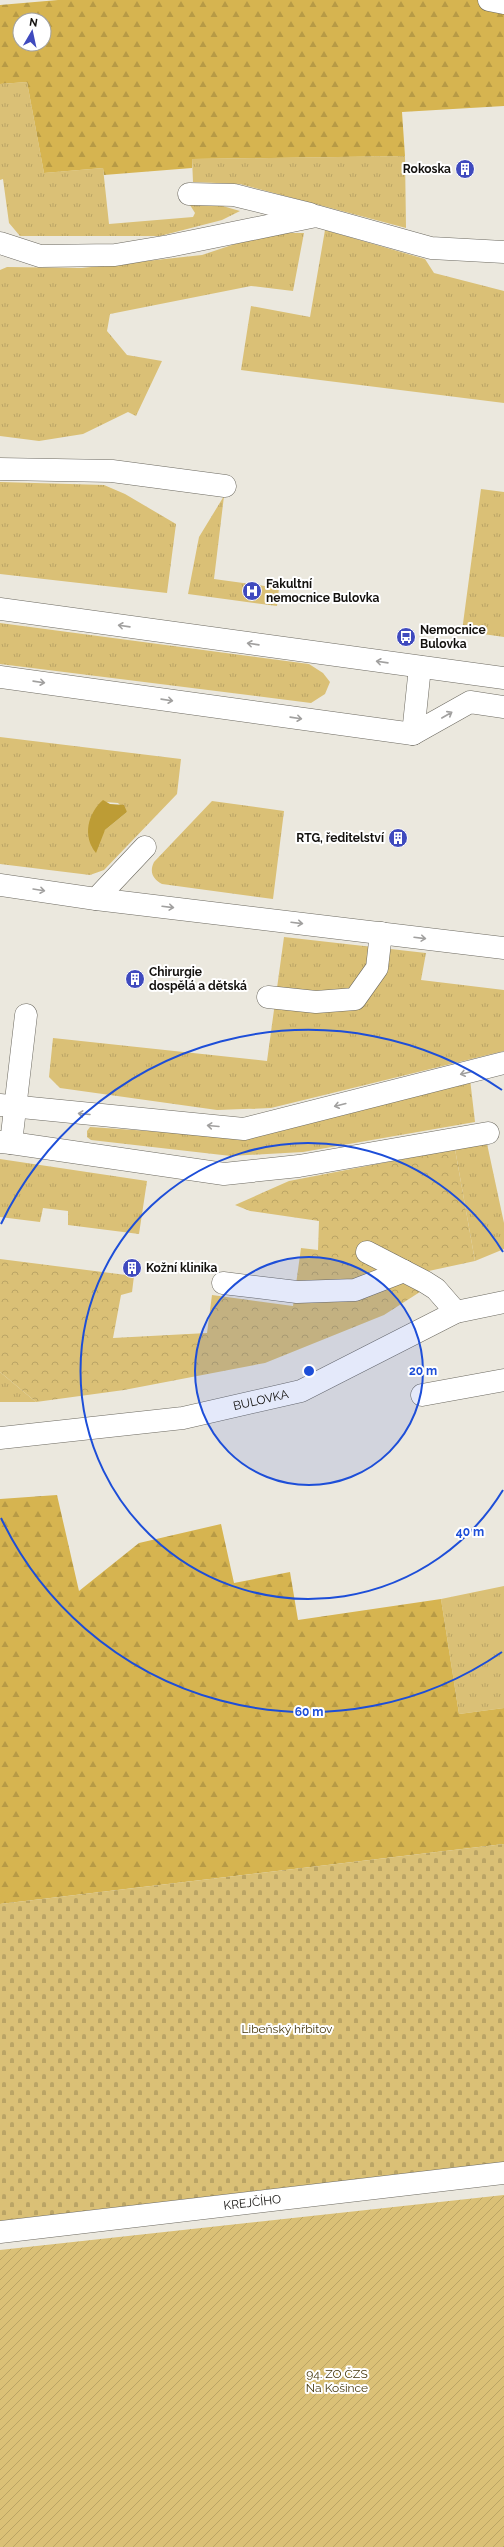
<svg xmlns="http://www.w3.org/2000/svg" width="504" height="2547" viewBox="0 0 504 2547" font-family="Raleway,sans-serif">
	<style>
		.grass { fill: url(#grass-tufts); fill-rule: evenodd }
		.forest { fill: url(#forest-firs); fill-rule: evenodd }
		.cemetery { fill: url(#cemetery-stones) }
		.park { fill: url(#park-crowns) }
		.garden { fill: url(#garden-furrows) }
		.water { fill: #bd9c35 }
		.lines { fill: none; stroke-linecap: round; stroke-linejoin: round }
		.service-casing { stroke: #6c6960; stroke-width: 23 }
		.minor-casing { stroke: #6c6960; stroke-width: 23 }
		.service { stroke: #fff; stroke-width: 22 }
		.minor { stroke: #fff; stroke-width: 22 }
		.oneway { stroke: #a1a09f }
		.ring { fill: none; stroke: #1d4ed8; stroke-width: 2 }
		.labels { text-anchor: middle; stroke-width: 4; stroke-linejoin: round; paint-order: stroke }
		.poi-label { font-size: 12px; font-weight: bold; fill: #13110e; stroke: #fff; text-anchor: start }
		.street-label { font-size: 12px; fill: #13110e; stroke: #fff }
		.park-label { font-size: 12px; fill: #44360b; stroke: #fff }
		.centre { fill: #1d4ed8; stroke: #fff; stroke-width: 2 }
		.ring-label { font-size: 12px; text-anchor: middle; font-weight: bold; fill: #1d4ed8; stroke: #fff; stroke-width: 4; stroke-linejoin: round; paint-order: stroke }
	</style>
	<defs>
		<pattern id="grass-tufts" width="24" height="20" patternUnits="userSpaceOnUse"><rect width="24" height="20" fill="#dac076"/><path d="M3 7l-1-3M5 7V3M7 7l1-3M15 17l-1-3M17 17v-4M19 17l1-3" fill="none" stroke="#baa465"/></pattern>
		<pattern id="forest-firs" width="22" height="20" patternUnits="userSpaceOnUse"><rect width="22" height="20" fill="#d6b450"/><path d="M5 1l3.5 6h-7zM16 11l3.5 6h-7z" fill="#b79a45"/></pattern>
		<pattern id="cemetery-stones" width="16" height="16" patternUnits="userSpaceOnUse"><rect width="16" height="16" fill="#dac076"/><path d="M2 7V4a2 2 0 0 1 4 0v3zM10 15v-3a2 2 0 0 1 4 0v3z" fill="#baa465"/></pattern>
		<pattern id="park-crowns" width="20" height="18" patternUnits="userSpaceOnUse"><rect width="20" height="18" fill="#dac076"/><path d="M2 6a3 3 0 1 1 6 0M12 15a3 3 0 1 1 6 0" fill="none" stroke="#baa465"/></pattern>
		<pattern id="garden-furrows" width="10" height="10" patternUnits="userSpaceOnUse"><rect width="10" height="10" fill="#dac076"/><path d="M-1 1l2-2M0 10L10 0M9 11l2-2" fill="none" stroke="#baa465"/></pattern>
	</defs>
	<rect width="100%" height="100%" fill="#ebe8de"/>
	<!-- grass -->
	<path class="grass" d="M27,82L44,173L103,168L109,224L193,217L195,213L190,205L212,203L240,211L222,220L160,236H20L9,223L3,179L0,180V84Z
		M405,156L406,228L240,184L193,182L192,159Z
		M325,230L425,259L434,273L504,291V403L241,370L251,306L310,317Z
		M268,233H304L293,291L251,286L110,314L107,331L127,355L162,361L136,416L128,412L83,434L39,441L0,436V270L7,267L82,268L202,255Z
		M0,482L104,485L125,494L176,524L167,593L0,574Z
		M481,489L504,492V637L462,631Z
		M224,496L214,579L279,588L277,606L188,594L199,537Z
		M0,623L309,664L323,673L330,682L325,694L311,703L0,664Z
		M0,737L181,759L177,794L104,870L90,875L0,864ZM105,802L118,803L127,812L105,830L92,848L90,834Z
		M212,801L284,811L273,899L162,884C153,879 149,872 154,862Z
		M284,937L426,953L421,980L504,990V1051L271,1108L217,1110L60,1088L49,1077L53,1038L267,1061Z
		M470,1079L475,1122L303,1152L231,1156L91,1140L87,1137V1131L90,1127L238,1137Z
		M486,1139L504,1223V1249L475,1261L455,1149Z
		M0,1159L147,1181L139,1234L68,1225V1211L43,1208L40,1222L0,1217Z
		M0,1372L36,1402H0Z
		M504,1586V1708L459,1714L441,1599Z"/>
	<!-- forest -->
	<path class="forest" d="M58,0H504V106L402,112L405,156L192,159V168L104,175L103,168L44,173L27,82L0,84V5ZM20,20H44V44H20Z
		M57,1495L79,1591L139,1543L221,1524L234,1583L290,1572L298,1620L441,1599L459,1714L504,1708V1844L0,1904V1499Z"/>
	<!-- cemetery -->
	<path class="cemetery" d="M504,1844V2162L0,2221V1904Z"/>
	<!-- park -->
	<path class="park" d="M455,1149L475,1261L424,1272L423,1290L384,1315L265,1363L124,1390L36,1402L0,1372V1259L134,1276L132,1292L121,1295L113,1338L207,1333L212,1295L293,1306L301,1248L318,1250L319,1221L250,1211L235,1205L289,1181Z"/>
	<!-- garden -->
	<path class="garden" d="M504,2195V2547H0V2250Z"/>
	<!-- water -->
	<path class="water" d="M103,800L110,804L124,805L127,812L105,830L96,853C82,836 88,813 103,800Z"/>
	<g class="lines">
		<defs>
			<g id="service">
				<path d="M489,0L504,3"/>
				<path d="M189,194L234,195L310,214"/>
				<path d="M0,243L40,256L115,255L169,246L316,216L431,248L504,252"/>
				<path d="M0,469L112,471L225,486"/>
				<path d="M0,609L504,678"/>
				<path d="M0,677L413,734L470,702L504,707"/>
				<path d="M413,734L420,667"/>
				<path d="M0,885L96,899L504,948"/>
				<path d="M96,899L145,847"/>
				<path d="M268,997L316,1002L355,999L377,968L381,933"/>
				<path d="M0,1105L244,1129L504,1063"/>
				<path d="M0,1142L11,1143L26,1015"/>
				<path d="M11,1143L224,1174L299,1166L488,1133"/>
				<path d="M367,1252L425,1282L436,1289L456,1312"/>
				<path d="M223,1283L297,1292L355,1290L404,1271"/>
				<path d="M422,1395L504,1380"/>
				<path id="s1" d="M0,2232L504,2173"/>
			</g>
			<g id="minor">
				<path id="s2" d="M0,1438L183,1418L301,1391L456,1312L504,1302"/>
			</g>
		</defs>
		<!-- service casing -->
		<use href="#service" class="service-casing"/>
		<!-- minor casing -->
		<use href="#minor" class="minor-casing"/>
		<!-- service -->
		<use href="#service" class="service"/>
		<!-- minor -->
		<use href="#minor" class="minor"/>
	</g>
	<!-- one-way arrows -->
	<defs><path id="oneway-shaft" d="M-6 0H5M1.5-3L5.5 0L1.5 3" fill="none" stroke-width="1.6" stroke-linecap="round" stroke-linejoin="round"/></defs>
	<g class="oneway">
		<use href="#oneway-shaft" transform="translate(124 626) rotate(-172)"/>
		<use href="#oneway-shaft" transform="translate(253 644) rotate(-172)"/>
		<use href="#oneway-shaft" transform="translate(382 662) rotate(-172)"/>
		<use href="#oneway-shaft" transform="translate(39 682) rotate(8)"/>
		<use href="#oneway-shaft" transform="translate(167 700) rotate(8)"/>
		<use href="#oneway-shaft" transform="translate(447 715) rotate(-30)"/>
		<use href="#oneway-shaft" transform="translate(296 718) rotate(8)"/>
		<use href="#oneway-shaft" transform="translate(39 890) rotate(9)"/>
		<use href="#oneway-shaft" transform="translate(168 907) rotate(7)"/>
		<use href="#oneway-shaft" transform="translate(297 923) rotate(7)"/>
		<use href="#oneway-shaft" transform="translate(420 938) rotate(7)"/>
		<use href="#oneway-shaft" transform="translate(466 1073) rotate(166)"/>
		<use href="#oneway-shaft" transform="translate(340 1105) rotate(166)"/>
		<use href="#oneway-shaft" transform="translate(84 1114) rotate(-175)"/>
		<use href="#oneway-shaft" transform="translate(213 1126) rotate(-175)"/>
	</g>
	<!-- distance rings -->
	<circle cx="309" cy="1371" r="114" fill="#1d4ed8" fill-opacity=".12"/>
	<g class="ring">
		<circle cx="309" cy="1371" r="114"/>
		<path d="M503 1490A228 228 0 1 1 503 1252"/>
		<path d="M502 1652A341 341 0 0 1 1 1518M1 1224A341 341 0 0 1 502 1090"/>
	</g>
	<!-- icons -->
	<defs>
		<symbol id="building-disc" viewBox="-11 -11 22 22"><circle r="9.5" fill="#3f4abe" stroke="#fff"/><path d="M-4-6H4V6H1V3H-1V6H-4ZM-2.5-4.3h1.7v1.8h-1.7ZM.8-4.3h1.7v1.8H.8ZM-2.5-1h1.7V.8h-1.7ZM.8-1h1.7V.8H.8Z" fill="#fff"/></symbol>
		<symbol id="hospital-disc" viewBox="-11 -11 22 22"><circle r="9.5" fill="#3f4abe" stroke="#fff"/><path d="M-5-5h3v3.5h4V-5h3V5h-3V1.5h-4V5h-3Z" fill="#fff"/></symbol>
		<symbol id="bus-disc" viewBox="-11 -11 22 22"><circle r="9.5" fill="#3f4abe" stroke="#fff"/><path d="M-5-6H5V4H4V6H2V4H-2V6H-4V4H-5ZM-3.5-4V0h7V-4ZM-3.5 1.2v1.5H-2V1.2ZM2 1.2v1.5H3.5V1.2Z" fill="#fff"/></symbol>
	</defs>
	<g fill-rule="evenodd">
		<use href="#building-disc" x="454" y="158" width="22" height="22"/>
		<use href="#hospital-disc" x="241" y="580" width="22" height="22"/>
		<use href="#bus-disc" x="395" y="626" width="22" height="22"/>
		<use href="#building-disc" x="387" y="827" width="22" height="22"/>
		<use href="#building-disc" x="124" y="968" width="22" height="22"/>
		<use href="#building-disc" x="121" y="1257" width="22" height="22"/>
	</g>
	<g class="labels">
		<!-- poi labels -->
		<g class="poi-label">
			<text x="451" y="173" text-anchor="end">Rokoska</text>
			<text x="266" y="588">Fakultní<tspan x="266" dy="14">nemocnice Bulovka</tspan></text>
			<text x="420" y="634">Nemocnice<tspan x="420" dy="14">Bulovka</tspan></text>
			<text x="384" y="842" text-anchor="end">RTG, ředitelství</text>
			<text x="149" y="976">Chirurgie<tspan x="149" dy="14">dospělá a dětská</tspan></text>
			<text x="146" y="1272">Kožní klinika</text>
		</g>
		<!-- street labels -->
		<g class="street-label">
			<text dy="4" stroke="none"><textPath href="#s2" startOffset="264">BULOVKA</textPath></text>
			<text dy="4" stroke="none"><textPath href="#s1" startOffset="254">KREJČÍHO</textPath></text>
		</g>
		<!-- park labels -->
		<g class="park-label">
			<text x="287" y="2033">Libeňský hřbitov</text>
			<text x="337" y="2378">94. ZO ČZS<tspan x="337" dy="14">Na Košince</tspan></text>
		</g>
	</g>
	<circle cx="309" cy="1371" r="6" class="centre"/>
	<g class="ring-label">
		<text x="423" y="1375">20 m</text>
		<text x="470" y="1536">40 m</text>
		<text x="309" y="1716">60 m</text>
	</g>
	<!-- north arrow -->
	<g transform="translate(32 32) rotate(9)"><circle r="19" fill="#ffffff" stroke="#a1a09f"/>
	<path d="M0-3L7 15L0 10L-7 15Z" fill="#3f4abe"/>
	<text y="-6" font-size="11" font-weight="bold" text-anchor="middle" fill="#13110e">N</text>
	</g>
</svg>
